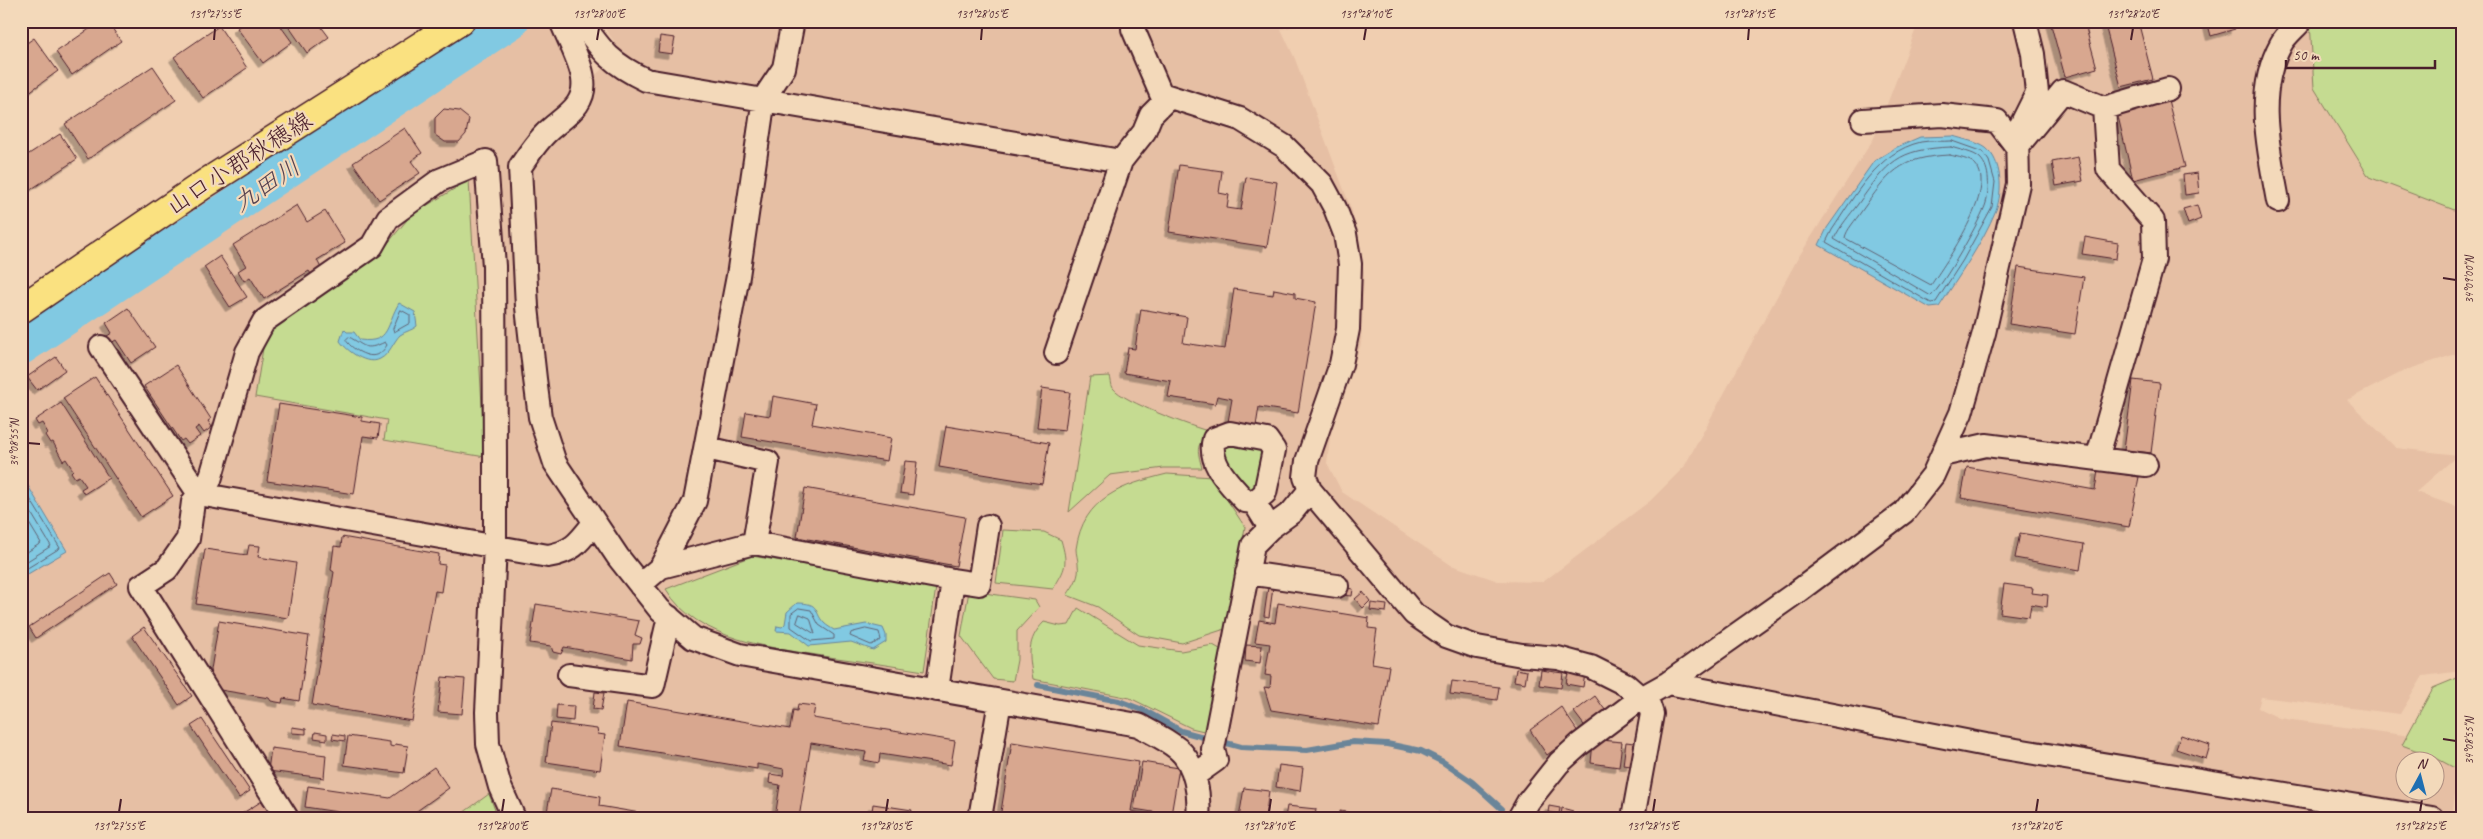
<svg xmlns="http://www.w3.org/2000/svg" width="2483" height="839" viewBox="0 0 2483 839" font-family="Caveat,'Klee One',sans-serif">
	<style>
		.built { fill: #e6bfa4; fill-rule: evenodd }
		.green { fill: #c5db91; stroke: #887d5e }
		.water { fill: #81c9e2; stroke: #6b8599 }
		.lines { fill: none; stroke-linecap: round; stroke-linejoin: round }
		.shore { stroke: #606374; stroke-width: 1 }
		.stream { stroke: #6b8599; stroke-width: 6 }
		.river { stroke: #81c9e2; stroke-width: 36 }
		.building { fill: #d8a78f; stroke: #4a1f2b; filter: url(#shadow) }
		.minor-casing { stroke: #4a1f2b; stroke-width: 26 }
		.major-casing { stroke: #4a1f2b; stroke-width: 31 }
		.minor { stroke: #f3d9ba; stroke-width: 22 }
		.major { stroke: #fae180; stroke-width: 28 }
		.ticks { fill: none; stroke: #4a1f2b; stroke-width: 2 }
		.labels { text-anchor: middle; stroke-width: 4.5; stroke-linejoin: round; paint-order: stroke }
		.street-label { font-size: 24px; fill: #4a1f2b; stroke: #f3d9ba }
		.water-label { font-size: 25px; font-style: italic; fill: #554150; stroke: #f3d9ba }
		.neatline { fill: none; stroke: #4a1f2b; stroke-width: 2 }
		.ticks-label { font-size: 12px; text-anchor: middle; fill: #4a1f2b }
	</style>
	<defs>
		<filter id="shadow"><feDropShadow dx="-4.5" dy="4.5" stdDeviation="0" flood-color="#0004"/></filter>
	</defs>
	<rect width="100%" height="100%" fill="#f0ceb0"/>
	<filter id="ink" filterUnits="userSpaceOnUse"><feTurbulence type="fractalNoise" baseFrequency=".02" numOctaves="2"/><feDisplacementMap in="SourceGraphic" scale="10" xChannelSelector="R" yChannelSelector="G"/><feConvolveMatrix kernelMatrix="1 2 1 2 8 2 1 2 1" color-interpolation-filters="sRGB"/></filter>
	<g filter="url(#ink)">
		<!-- built -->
		<path class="built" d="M530,21H549L585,84L622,52L599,21H1324L1281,29L1295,59L1352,211L1364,272L1361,344L1331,430L1327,463L1342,492L1451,565L1498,581L1543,582L1650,501L1684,467L1798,258L1874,138L1919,21H2420L2462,85V352L2406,370L2347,400L2396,448L2458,455L2416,492L2462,509V671L2423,676L2400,714L2261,697L2258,708L2279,718L2462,743L2452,818H21V361ZM2406,762H2436V792H2406Z"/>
		<!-- green -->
		<path class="green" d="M2310,21H2462V213L2369,177L2314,88Z
			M469,180L485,457L384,440L387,420L255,397L266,330L375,259L411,215Z
			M1110,376C1111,379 1111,385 1113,388C1123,402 1193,427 1211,432C1195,445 1197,449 1202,468H1164L1110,475L1069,512L1090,377Z
			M1225,445L1260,450L1265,456L1261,482L1249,492L1220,452Z
			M1167,474L1212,477L1245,527L1228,628L1182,643L1139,635L1098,607L1067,595C1074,585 1080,577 1078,564C1078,559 1076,554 1076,549C1083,497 1123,485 1167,474Z
			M1003,530L1044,532L1061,540C1068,564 1066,568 1053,589L996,583Z
			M752,556L936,587L924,671C892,666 861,661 829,657C775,648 696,641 666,589Z
			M969,591L1035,600L1039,607L1017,631V660L1013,681L993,679L961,636Z
			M1078,608L1138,645L1181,651L1213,645L1225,652L1208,732L1191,728L1130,698L1033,679C1029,656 1026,640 1044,622L1060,626L1069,625Z
			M2462,676V772L2436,758L2402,745L2433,688Z
			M489,794L498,818H456Z"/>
		<!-- water -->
		<path class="water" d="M1953,136C1962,139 1978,142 1986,148C2002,161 2003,192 1996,210C1982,244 1959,276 1939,307L1930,308L1819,245L1827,228L1874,161L1897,147L1920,137Z
			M399,303L415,312L417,326C413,330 406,331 400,335C393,342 390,354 380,359C367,366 347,351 340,341L344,329L347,332H354L360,340C391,344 386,324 399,303Z
			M21,474L67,551L21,578Z
			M797,603C821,603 813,611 824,623C827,626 831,628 834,630L866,624L883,628L886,635V642L873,650L851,642L809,646L791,632L776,631L777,626L782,627L785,624L787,612Z"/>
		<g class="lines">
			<!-- shore -->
			<path class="shore" d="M1952,141L1983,152L1989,161L1995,182L1992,207L1963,260L1936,302L1931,303L1826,242L1832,230C1855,196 1877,152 1921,142C1930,140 1942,142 1952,141Z
				M1951,147C1959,150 1974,152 1980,158C1991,169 1989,189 1986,203C1983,216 1941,289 1931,296L1834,239C1840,226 1850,215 1858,204C1888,162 1897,149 1951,147Z
				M1950,155C1957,157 1970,159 1975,164C1999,189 1945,263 1931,285L1845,238C1846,230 1856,220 1861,212C1889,173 1898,157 1950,155Z
				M401,310L410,315V323L394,332L393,329Z
				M349,337C365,345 364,352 385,342L387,345C385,348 382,353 378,354C369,360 350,348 346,340Z
				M21,484L60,548L21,572
				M21,496L51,546L21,565
				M21,510L41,543L21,556
				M799,608L811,610L819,625L834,635V639L811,641L791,627V614Z
				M800,614L810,618L815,634L797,623Z
				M866,629L879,632L881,640L871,645L850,636L851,633Z"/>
			<!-- stream -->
			<path class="stream" d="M1038,685L1119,701L1143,710L1181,731L1241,747L1307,750L1353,742L1387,744L1421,751L1443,762L1472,782L1502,809"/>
			<!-- river -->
			<path class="river" d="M21,347L511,21"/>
		</g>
		<!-- building -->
		<path class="building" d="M101,21H107L121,41L72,75L56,52Z
			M246,21H277L292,42L263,63L237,28Z
			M285,21H317L329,37L307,53Z
			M2050,21H2084L2097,68L2065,77Z
			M2104,21H2138L2153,79L2121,87Z
			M2207,21H2233L2235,29L2211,36Z
			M219,26L247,68L203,98L174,57Z
			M660,36L675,38L672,54L658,52Z
			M34,38L58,71L21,98V47Z
			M153,66L176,100L88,159L65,124Z
			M2168,100L2185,167L2133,180L2117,112Z
			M444,109L459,111L469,119L466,134L459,142H445L435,135V118Z
			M405,128L422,153L411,161L420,173L379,200L353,163Z
			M60,134L77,159L24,194L21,189V159Z
			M2078,157L2083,181L2056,186L2052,162Z
			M1179,165L1222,171L1219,193L1229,195L1227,208L1241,210L1246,177L1277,182L1267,247L1169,232Z
			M2197,173L2199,193L2185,195L2183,175Z
			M297,205L307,222L325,211L345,243L317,260L321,268L311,274L309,271L264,299L250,277L244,281L238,271L246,266L233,245Z
			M2197,205L2201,219L2188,224L2183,209Z
			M2085,237L2118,243L2116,259L2082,254Z
			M220,256L247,297L230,307L204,267Z
			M2018,267L2084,277L2075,334L2009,324Z
			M1234,289L1273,295L1274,289L1295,293V298L1316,302L1298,413L1259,407L1256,426L1228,422L1232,399L1217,396L1215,404L1168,397L1171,381L1124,373L1128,348L1135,349L1141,309L1187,317L1183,343L1225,349Z
			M128,308L155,347L131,363L116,340L111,343L107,336L112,333L106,323Z
			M56,357L65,370L37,390L27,377Z
			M176,365L211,419L208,421L212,427L204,433L199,426L195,429L200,436L188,444L184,439L181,441L144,386Z
			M95,377L173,496L141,517L63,398Z
			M2133,380L2160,383L2151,453L2124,450Z
			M1042,388L1070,392L1065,430L1037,427Z
			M773,396L816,404L812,424L891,438L887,461L742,437L746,412L770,416Z
			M61,403L109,478L84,494L81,489L86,486L79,476L75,478L71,472L73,470L66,459L63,461L53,442L50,443L45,435L48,433L42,423L38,425L35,420Z
			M279,404L362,417V421L380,424L378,438L363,436L354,494L267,481Z
			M946,426L1049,443L1042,484L939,467Z
			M905,461L917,462L913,495L900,493Z
			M1967,467L2095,490L2098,470L2139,477L2129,527L1961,498Z
			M805,488L965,517L956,566L797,537Z
			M2020,533L2084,544L2080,570L2015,558Z
			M342,537L439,554L438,564L445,565L441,592L435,591L412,721L312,705L334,572L331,570L334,546L341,547Z
			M249,545L260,546L258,557L296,563L288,618L196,604L205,549L247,555Z
			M110,573L117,584L36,638L29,627Z
			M2004,584L2033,588L2032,593L2048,595L2047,607L2031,604L2029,617L2000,613Z
			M1268,587H1273L1269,617L1264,616Z
			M1340,587L1353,589L1352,596L1339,595Z
			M1363,592L1370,601L1363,608L1355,599Z
			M1278,603L1369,618L1368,628L1377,629L1372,663L1389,666L1379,727L1271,710L1264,687L1270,688L1271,676L1265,675L1270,644L1255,642L1259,620L1275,623Z
			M1371,603L1387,605L1386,612L1370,610Z
			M536,604L639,621L635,635L642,638L640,644H633L632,659L564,647L561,654L553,652L551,646L530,643Z
			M219,621L309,636L299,701L283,698L282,703L271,701L269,698L208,688Z
			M144,627L192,696L179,705L132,636Z
			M1246,645L1262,646L1260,663L1245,661Z
			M1516,669L1527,671L1525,683L1514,681Z
			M1541,670L1563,673L1561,688L1539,685Z
			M1568,672L1585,673L1583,687L1566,684Z
			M442,677L465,679L462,714L438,712Z
			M1452,681L1499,687L1497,700L1450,694Z
			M595,692L604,693L601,710L593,709Z
			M1595,696L1608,714L1587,729L1574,712Z
			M627,702L790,729L793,710L797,711L798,704L815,706L813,718L955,741L951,765L880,754L879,763L864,760L866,752L811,743L799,818H775L780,785L769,783L770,774L783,776L784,769L757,764V769L620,746Z
			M557,705L574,706L573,721L556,719Z
			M1561,707L1578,732L1547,755L1530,730Z
			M202,719L250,791L239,798L191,726Z
			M551,723L597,729L598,734L605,735L600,770L546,762Z
			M292,727L306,729V734L292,733Z
			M315,732L327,734V740L314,738Z
			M333,734L345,736V741L332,739Z
			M2181,735L2210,745L2206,759L2176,749Z
			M348,736L390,742V746L394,747L395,744L408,746L404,773L344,765Z
			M1601,740L1622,742L1619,767L1591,763L1593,742L1601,743Z
			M1012,742L1139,762L1131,811L1171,818H1000Z
			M1626,742L1634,743L1631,766L1623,765Z
			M271,748L326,755L324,778L268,771Z
			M1142,762L1179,768L1171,815L1134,809Z
			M1279,765L1303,768L1300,791L1276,787Z
			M434,767L449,788L407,818H377L305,807L308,786L390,798Z
			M1244,788L1269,791L1265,818H1239Z
			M551,789L600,797L599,806L670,818H546Z
			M262,801L272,818H246L243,813Z
			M873,804L912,810L910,818H871Z
			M1287,806L1316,809L1315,818H1285Z
			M1549,806L1560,808L1559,814L1548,812Z
			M1562,808L1573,811L1571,817L1561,815Z
			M1340,811L1380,818H1339Z
			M1438,813L1464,816V818H1438Z"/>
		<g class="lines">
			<defs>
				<path id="minor" d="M561,21C567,36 582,65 583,79C587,107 562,117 546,133C536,143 528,155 520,167L527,307L535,379L540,417L555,463L618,557L660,610L693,638L740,655L1138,725C1151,732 1166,739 1178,749C1196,764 1200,796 1198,818
					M581,21C602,52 612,64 646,80L1121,161L1056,353
					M1134,21L1133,29L1161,94L1240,119L1284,146L1322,184L1335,208L1345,234L1350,264L1348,329L1341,364L1307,461L1305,477L1310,490L1414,614L1446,636L1477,647L1522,655L1558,658L1591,667L1625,684L1649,705L1652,714L1633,818
					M1863,120L1942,115L1997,121L2017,147L2063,91L2104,108L2168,89
					M1121,161L1144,132L1151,115L1169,97
					M2278,201C2269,150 2254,93 2281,44C2285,36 2295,28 2301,21
					M101,347L199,494L548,556C573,552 579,542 594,523
					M1942,455L1986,445L2146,465
					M2097,459L2154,259L2153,221L2108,169L2104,108
					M1254,502L1265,493L1274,450L1267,440L1230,433L1214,439C1207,463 1230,484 1245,501L1254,502L1270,528
					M754,543L953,580L937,690
					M661,567L754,543L768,462L707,448
					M1247,573L1337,586
					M953,580L979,584L988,526
					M640,585L661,567L695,501L738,276L764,98L784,68L793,21
					M569,675L653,686L669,617
					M1668,683L1986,745L2432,818
					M1195,775L1216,760L1213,749L1253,545L1270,528L1292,512L1310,490
					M287,818L141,586L167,569L188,539L193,502L210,480L247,352L264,321L372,246L388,218L440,180L486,161L494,266L495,456V546L487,712L488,744L500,787L514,818
					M980,818L1000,701
					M1519,818L1528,802L1559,763L1580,744L1641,698L1668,683L1797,592L1904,512L1933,475L1961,413L1984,333L2018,184L2017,133L2037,93L2033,54L2025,21"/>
				<path id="major" d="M21,309L206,183L460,21"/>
			</defs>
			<!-- minor casing -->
			<use href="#minor" class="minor-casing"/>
			<!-- major casing -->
			<use href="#major" class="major-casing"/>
			<!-- minor -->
			<use href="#minor" class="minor"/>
			<!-- major -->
			<use href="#major" class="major"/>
		</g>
	</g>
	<!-- ticks -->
	<path class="ticks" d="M214,40L215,28M597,40L599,28M981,40L982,28M1364,40L1366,28M1748,40L1749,28M2131,40L2133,28M2443,278L2456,280M28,443L40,444M2443,739L2456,741M119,812L121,799M502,812L504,799M886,812L888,799M1269,812L1271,799M1653,812L1655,799M2036,812L2038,799M2420,812L2422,799"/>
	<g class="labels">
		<!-- street labels -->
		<g class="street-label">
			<text transform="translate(239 163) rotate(-33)" y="8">山口小郡秋穂線</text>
		</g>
		<!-- water labels -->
		<g class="water-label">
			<text transform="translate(266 184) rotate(-34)" y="9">九田川</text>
		</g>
	</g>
	<!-- margin -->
	<rect width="2483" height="839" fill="none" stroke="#f3d9ba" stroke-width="55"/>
	<!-- north arrow -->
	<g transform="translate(2420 776) rotate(7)"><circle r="24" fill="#f3d9ba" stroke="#af8f81"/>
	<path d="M0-4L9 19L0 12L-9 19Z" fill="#1f6fb2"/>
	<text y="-8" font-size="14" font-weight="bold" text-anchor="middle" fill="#4a1f2b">N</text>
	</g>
	<!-- scale -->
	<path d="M2286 60v8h149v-8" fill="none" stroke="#4a1f2b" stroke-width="2.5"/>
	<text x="2293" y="60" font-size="15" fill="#4a1f2b" stroke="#f3d9ba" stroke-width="4" paint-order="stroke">50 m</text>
	<rect x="28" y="28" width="2428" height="784" class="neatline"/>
	<g class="ticks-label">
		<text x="215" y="18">131°27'55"E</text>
		<text x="599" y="18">131°28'00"E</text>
		<text x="982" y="18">131°28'05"E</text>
		<text x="1366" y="18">131°28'10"E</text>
		<text x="1749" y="18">131°28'15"E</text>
		<text x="2133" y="18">131°28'20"E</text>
		<text transform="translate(2469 280) rotate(-90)" y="4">34°09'00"N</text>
		<text transform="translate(14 443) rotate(-90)" y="4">34°08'55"N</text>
		<text transform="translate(2469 741) rotate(-90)" y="4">34°08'55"N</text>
		<text x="119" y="830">131°27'55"E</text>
		<text x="502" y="830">131°28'00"E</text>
		<text x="886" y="830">131°28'05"E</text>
		<text x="1269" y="830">131°28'10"E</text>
		<text x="1653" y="830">131°28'15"E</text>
		<text x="2036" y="830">131°28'20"E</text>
		<text x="2420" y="830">131°28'25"E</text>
	</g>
</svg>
